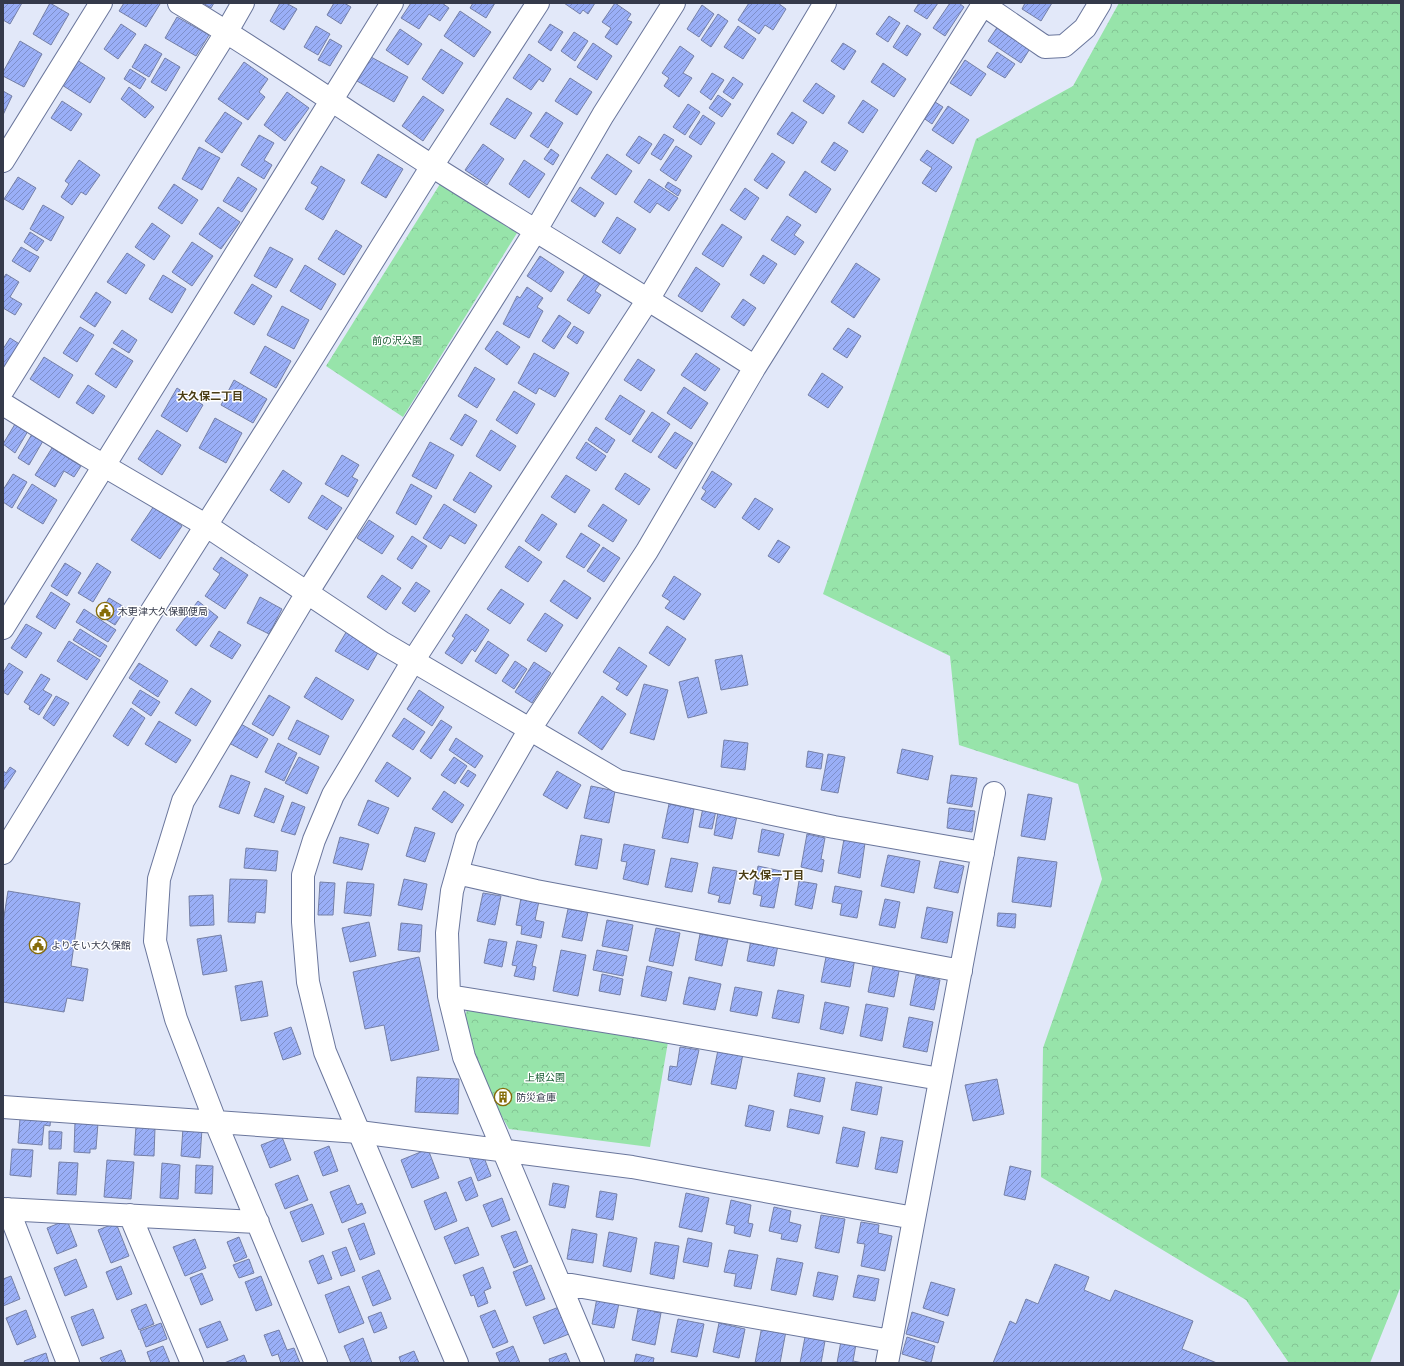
<svg xmlns="http://www.w3.org/2000/svg" width="1404" height="1366" viewBox="0 0 1404 1366" font-family="'Asap Condensed','Noto Sans JP',sans-serif">
	<style>
		.forest { fill: url(#forest-crowns) }
		.building { fill: url(#building-hatch); stroke: #7580a7 }
		.lines { fill: none; stroke-linecap: round; stroke-linejoin: round }
		.street-casing { stroke: #6a769c; stroke-width: 24 }
		.secondary-casing { stroke: #6a769c; stroke-width: 24 }
		.street { stroke: #fff; stroke-width: 22 }
		.secondary { stroke: #fff; stroke-width: 22 }
		.labels { text-anchor: middle; stroke-width: 3; stroke-linejoin: round; paint-order: stroke }
		.park-label { font-size: 10px; fill: #155a2e; stroke: #fff }
		.poi-label { font-size: 10px; fill: #353a4b; stroke: #fff; text-anchor: start }
		.neighbourhood-label { font-size: 11px; font-weight: bold; fill: #493c13; stroke: #fff }
	</style>
	<defs>
		<pattern id="forest-crowns" width="20" height="18" patternUnits="userSpaceOnUse"><rect width="20" height="18" fill="#97e4aa"/><path d="M2 6a3 3 0 1 1 6 0M12 15a3 3 0 1 1 6 0" fill="none" stroke="#83c494"/></pattern>
		<pattern id="building-hatch" width="6" height="6" patternUnits="userSpaceOnUse"><rect width="6" height="6" fill="#9aaff7"/><path d="M-1 1l2-2M0 6l6-6M5 7l2-2" fill="none" stroke="#7e8fca"/></pattern>
	</defs>
	<rect width="100%" height="100%" fill="#e2e8f9"/>
	<!-- forest -->
	<path class="forest" d="M1119,3H1401V1286L1370,1363H1289L1246,1300L1041,1177L1043,1048L1102,879L1078,784L959,745L950,656L823,594L976,139L1073,86Z
		M440,184L517,233L403,417L326,366Z
		M469,1006L668,1042L650,1147L509,1129L493,1101L476,1058L465,1015Z"/>
	<!-- building -->
	<path class="building" d="M3,3H22L10,24L3,20Z
		M50,3L69,14L51,45L33,34Z
		M124,3H159L160,4L146,27L119,11Z
		M203,3H214L211,8Z
		M280,3H286L297,9L284,30L270,21Z
		M334,3H344L351,7L341,24L327,15Z
		M411,3H442L449,8L440,21L429,14L419,29L401,18Z
		M473,3H495L486,18L470,8Z
		M564,3H595L588,14L583,10L580,14Z
		M615,3L631,14L627,20L632,22L617,45L605,37L611,28L602,22Z
		M749,3H778L786,9L773,30L765,25L759,34L738,20Z
		M919,3H938L927,19L914,11Z
		M950,3H959L964,7L945,36L933,28Z
		M1025,3H1052L1041,21L1022,9Z
		M702,5L714,14L699,37L687,29Z
		M460,11L491,32L474,57L444,36Z
		M718,14L728,21L711,47L701,40Z
		M889,16L900,23L888,42L876,34Z
		M177,17L209,35L196,56L165,38Z
		M121,24L136,34L118,59L104,49Z
		M550,24L563,32L551,51L538,42Z
		M907,25L921,34L907,56L893,47Z
		M316,26L330,34L318,55L304,47Z
		M738,26L756,39L743,59L724,47Z
		M998,26L1031,47L1021,63L988,41Z
		M400,29L422,44L408,65L386,50Z
		M574,32L588,41L575,61L561,51Z
		M330,39L342,46L330,66L318,60Z
		M20,41L42,54L24,87L3,76V72Z
		M593,43L612,56L597,80L577,67Z
		M843,43L856,51L844,70L831,61Z
		M145,44L162,54L149,77L132,67Z
		M680,46L694,56L683,73L692,78L679,97L664,86L669,78L662,73Z
		M441,49L463,63L443,94L422,79Z
		M997,52L1015,64L1005,78L987,67Z
		M529,54L551,69L543,82L539,79L531,90L513,78Z
		M371,57L408,77L394,102L357,81Z
		M165,58L180,67L166,91L151,82Z
		M77,60L105,78L90,103L62,85Z
		M965,60L986,74L971,96L950,83Z
		M244,62L268,79L259,92L265,97L248,120L218,99Z
		M883,63L906,79L894,97L871,82Z
		M130,69L146,79L140,89L124,79Z
		M712,73L724,80L711,100L700,92Z
		M733,77L743,84L733,99L723,92Z
		M570,78L592,92L577,115L555,101Z
		M816,83L835,96L823,114L803,101Z
		M129,87L154,107L145,118L121,99Z
		M3,91L12,96L3,115Z
		M287,92L309,108L285,141L264,125Z
		M718,95L731,104L722,117L709,108Z
		M423,96L444,110L423,141L402,126Z
		M507,98L532,113L515,139L490,124Z
		M863,100L878,110L863,133L848,123Z
		M932,100L943,107L932,124L922,117Z
		M62,101L82,114L71,131L51,118Z
		M688,104L700,112L685,135L673,127Z
		M948,106L969,120L953,144L932,130Z
		M225,112L242,123L222,153L205,141Z
		M546,112L563,123L548,148L530,136Z
		M792,112L807,122L793,144L777,134Z
		M703,115L715,123L701,145L689,137Z
		M664,134L674,140L661,160L651,154Z
		M259,135L274,143L264,160L272,165L264,179L241,165Z
		M639,136L652,144L639,164L626,155Z
		M834,142L848,151L835,171L821,162Z
		M483,144L504,159L487,185L465,170Z
		M676,146L692,156L676,181L660,170Z
		M199,147L220,158L202,190L182,179Z
		M551,149L559,155L553,165L544,159Z
		M927,150L952,167L936,192L922,183L932,168L920,160Z
		M772,153L785,162L767,189L754,180Z
		M378,154L403,169L386,198L361,183Z
		M607,154L632,171L616,195L591,178Z
		M79,160L100,175L86,195L81,192L72,205L61,197L69,184L65,181Z
		M524,160L545,174L529,198L509,184Z
		M321,166L345,180L323,220L305,209L318,187L311,183Z
		M805,171L831,189L816,213L789,195Z
		M18,177L36,188L23,210L4,199Z
		M238,177L257,189L242,212L223,201Z
		M649,179L678,198L669,211L657,203L650,213L634,202Z
		M668,182L681,190L678,196L665,187Z
		M174,184L198,200L182,224L158,208Z
		M580,187L604,203L595,217L571,201Z
		M745,188L759,198L745,220L730,210Z
		M43,205L64,217L51,241L30,229Z
		M218,207L240,222L221,249L199,234Z
		M787,216L801,225L794,235L804,242L795,255L771,240Z
		M617,217L636,229L620,254L602,242Z
		M152,223L170,236L154,260L135,247Z
		M722,224L742,237L723,267L702,254Z
		M336,230L362,246L344,275L318,259Z
		M30,232L44,241L37,251L24,242Z
		M192,242L213,256L192,286L172,272Z
		M21,247L39,257L30,272L12,261Z
		M270,247L293,259L276,288L254,276Z
		M127,253L145,265L126,294L107,282Z
		M763,255L777,264L764,284L750,275Z
		M540,256L564,272L551,292L527,276Z
		M856,263L880,279L854,318L831,302Z
		M305,265L336,284L321,310L290,291Z
		M696,267L720,284L702,312L678,296Z
		M586,272L601,282L595,291L601,295L589,314L567,300Z
		M6,274L19,282L10,297L22,304L15,315L3,308V279Z
		M163,275L186,289L172,313L149,299Z
		M252,284L272,296L254,325L234,313Z
		M527,287L543,298L537,307L543,311L529,338L503,324L517,296L520,298Z
		M96,292L111,302L95,327L80,317Z
		M743,299L756,308L744,326L731,317Z
		M282,306L309,320L294,349L267,335Z
		M559,315L571,323L554,349L542,341Z
		M574,326L584,332L577,344L567,337Z
		M80,327L94,335L77,362L63,353Z
		M848,328L861,336L847,358L833,349Z
		M122,330L137,340L129,353L113,343Z
		M497,331L520,347L507,365L485,349Z
		M10,338L21,345L6,371L3,369V349Z
		M265,346L291,361L276,388L250,373Z
		M112,348L133,361L116,388L95,374Z
		M534,353L569,373L555,397L539,388L536,394L518,383Z
		M696,353L720,369L705,391L681,375Z
		M44,357L73,375L59,398L30,379Z
		M638,359L655,370L641,391L624,380Z
		M475,367L495,379L477,408L458,396Z
		M822,373L843,387L828,408L808,395Z
		M234,380L267,399L253,423L221,405Z
		M88,385L105,396L93,414L76,403Z
		M684,387L708,403L691,429L667,413Z
		M177,388L203,405L187,432L161,416Z
		M514,391L535,404L517,434L496,420Z
		M620,395L645,411L630,435L605,419Z
		M652,412L670,424L651,453L632,441Z
		M465,414L477,421L462,446L450,439Z
		M215,418L242,433L226,463L199,448Z
		M15,424L28,431L15,453L3,444Z
		M596,427L615,440L607,453L588,440Z
		M157,430L181,445L162,475L138,459Z
		M491,430L516,446L500,471L476,456Z
		M675,432L693,443L676,469L658,457Z
		M32,434L43,441L29,465L18,458Z
		M430,442L454,455L436,489L412,476Z
		M586,442L606,456L596,471L576,458Z
		M52,448L81,466L74,477L64,471L55,487L35,475Z
		M342,455L359,465L352,477L358,480L348,497L325,484Z
		M283,470L302,483L289,503L270,490Z
		M712,471L732,484L715,508L701,499L706,491L702,488Z
		M470,472L492,486L475,513L453,500Z
		M625,473L650,489L639,505L615,489Z
		M13,474L27,482L12,508L3,502V490Z
		M566,475L590,490L575,513L551,497Z
		M32,484L57,500L43,524L17,508Z
		M411,484L432,496L416,525L396,513Z
		M322,495L342,508L327,530L308,518Z
		M755,498L773,509L759,530L742,518Z
		M444,504L477,525L465,544L450,535L441,549L423,538Z
		M603,504L627,520L613,542L588,526Z
		M154,506L182,526L160,559L131,540Z
		M542,514L557,524L539,551L525,541Z
		M369,520L394,536L382,554L357,538Z
		M581,533L600,545L584,568L566,557Z
		M412,536L427,546L412,569L397,559Z
		M778,540L790,547L779,563L768,556Z
		M519,546L542,562L528,582L505,567Z
		M603,547L620,558L604,582L587,571Z
		M221,557L248,575L225,609L205,596L220,574L213,569Z
		M65,563L81,573L67,596L51,586Z
		M97,563L111,572L93,602L78,593Z
		M382,575L401,588L386,610L367,597Z
		M674,576L701,594L684,620L665,608L670,601L662,596Z
		M564,580L591,598L577,619L550,601Z
		M416,582L430,591L415,612L402,603Z
		M501,589L524,604L510,624L487,609Z
		M51,592L70,604L55,629L36,617Z
		M260,597L282,609L269,634L247,623Z
		M109,598L126,608L115,625L99,615Z
		M198,601L218,617L196,646L176,630Z
		M84,609L116,630L108,642L76,622Z
		M545,613L563,625L546,652L527,640Z
		M466,614L489,630L475,652L472,649L462,664L445,653L455,638L452,636Z
		M26,624L42,633L26,658L11,648Z
		M667,626L686,639L669,666L649,653Z
		M80,629L107,646L100,657L73,640Z
		M348,629L381,647L368,670L335,651Z
		M219,631L241,645L232,659L210,646Z
		M69,641L100,660L87,680L57,661Z
		M488,641L509,655L496,674L475,661Z
		M619,647L647,666L627,696L616,689L620,683L603,672Z
		M742,655L748,685L721,690L715,660Z
		M515,661L527,669L514,689L502,681Z
		M534,662L551,673L532,703L515,692Z
		M9,663L23,672L8,695L3,692V673Z
		M139,663L168,681L158,697L129,678Z
		M41,674L50,679L43,690L52,695L39,715L29,709L30,706L24,702Z
		M316,677L354,700L342,720L304,697Z
		M698,677L707,713L688,718L679,682Z
		M644,684L668,690L654,740L630,733Z
		M191,688L211,701L196,726L175,713Z
		M140,690L160,702L151,716L132,703Z
		M419,690L444,707L432,726L407,709Z
		M269,695L290,707L273,736L252,724Z
		M56,696L69,703L54,726L43,718Z
		M602,696L626,714L602,750L578,733Z
		M131,708L145,718L128,746L113,736Z
		M404,718L425,732L413,750L392,736Z
		M297,720L329,736L320,755L288,739Z
		M441,720L452,727L431,759L420,751Z
		M159,721L191,740L176,763L145,744Z
		M239,723L268,739L257,758L229,743Z
		M456,738L483,756L475,768L449,750Z
		M724,740L748,743L745,770L721,767Z
		M278,743L297,753L284,781L265,772Z
		M902,749L933,756L928,780L897,773Z
		M808,751L823,754L821,769L806,767Z
		M828,754L845,757L838,793L821,790Z
		M299,757L319,767L307,794L285,783Z
		M454,757L467,766L455,784L441,775Z
		M387,762L411,778L398,797L375,781Z
		M10,767L16,771L3,791V771L6,773Z
		M468,770L476,775L468,787L460,782Z
		M557,771L581,785L567,809L543,795Z
		M231,775L250,782L239,814L219,807Z
		M951,775L977,778L972,807L947,803Z
		M591,786L615,791L609,823L584,818Z
		M265,788L284,796L274,823L254,816Z
		M444,791L464,805L452,823L432,809Z
		M1028,794L1052,798L1045,840L1021,836Z
		M368,800L389,808L378,834L358,825Z
		M292,802L305,807L295,835L281,831Z
		M704,803L717,806L712,829L699,827Z
		M669,804L694,809L688,843L662,838Z
		M949,808L975,811L972,832L947,828Z
		M718,812L737,816L732,839L714,835Z
		M415,827L435,833L425,862L406,856Z
		M762,829L784,834L779,856L758,852Z
		M807,834L825,838L821,859L824,860L822,872L801,867Z
		M581,835L602,839L597,869L575,865Z
		M340,837L369,844L362,870L333,863Z
		M844,839L865,843L860,878L838,873Z
		M624,844L655,850L648,885L623,879L627,862L621,861Z
		M246,848L278,851L276,871L244,868Z
		M888,855L920,861L914,893L881,886Z
		M1018,857L1057,862L1051,907L1012,902Z
		M671,858L698,863L692,892L665,887Z
		M940,861L964,866L958,893L934,888Z
		M758,866L781,871L774,908L760,906L762,896L753,894Z
		M713,867L737,871L730,904L718,902L720,896L708,893Z
		M230,879L267,880L265,913L256,912L255,923L228,922Z
		M404,879L427,884L422,910L398,905Z
		M799,881L817,884L812,909L795,905Z
		M320,882L335,883L333,915H318Z
		M347,882L374,884L371,916L344,913Z
		M835,886L862,891L857,918L840,915L842,904L832,902Z
		M8,891L80,903L71,966L88,969L83,1001L67,998L64,1012L3,1002V923Z
		M483,893L501,896L495,925L477,921Z
		M213,895L214,925L190,926L189,896Z
		M521,898L539,901L535,920L544,922L541,938L521,934L522,926L516,925Z
		M885,899L900,902L895,928L879,925Z
		M927,907L953,912L947,943L921,938Z
		M568,909L588,912L582,941L562,937Z
		M998,913L1016,914L1015,928L997,926Z
		M607,920L633,925L628,951L602,946Z
		M369,922L376,956L350,962L342,928Z
		M401,923L422,925L420,952L398,950Z
		M656,928L680,933L673,966L649,961Z
		M700,934L728,939L722,966L695,960Z
		M221,935L227,971L203,975L197,939Z
		M489,939L507,942L502,967L484,963Z
		M751,940L778,945L774,966L747,961Z
		M517,941L537,945L532,966L536,967L534,980L514,976L517,966L512,965Z
		M561,950L586,955L578,996L553,991Z
		M597,950L627,956L623,976L593,970Z
		M827,952L855,958L850,987L821,982Z
		M419,957L439,1050L391,1061L384,1025L365,1029L353,972Z
		M874,961L900,966L894,997L868,992Z
		M647,966L672,972L666,1001L641,996Z
		M602,974L623,979L620,995L599,991Z
		M916,975L940,980L934,1010L910,1005Z
		M689,977L721,984L715,1010L683,1004Z
		M262,981L268,1016L241,1021L235,986Z
		M735,987L762,992L757,1016L730,1011Z
		M778,990L804,995L799,1023L772,1018Z
		M825,1002L849,1007L843,1034L820,1029Z
		M866,1004L888,1008L882,1041L860,1036Z
		M909,1017L933,1022L927,1052L903,1047Z
		M291,1027L301,1054L283,1060L274,1033Z
		M680,1047L699,1050L691,1085L668,1080L670,1066L677,1067Z
		M718,1050L743,1054L736,1089L711,1084Z
		M798,1073L825,1078L820,1102L794,1096Z
		M417,1077L459,1079L458,1114L415,1112Z
		M997,1079L1004,1114L973,1121L965,1085Z
		M856,1082L882,1087L877,1115L851,1110Z
		M505,1091L507,1101L500,1102L498,1093Z
		M749,1105L774,1111L770,1131L745,1126Z
		M790,1109L823,1116L819,1134L787,1127Z
		M51,1115L50,1126L44,1125L42,1145L18,1143L20,1119Z
		M75,1121L98,1123L96,1149H90V1153L74,1152Z
		M136,1126L155,1128L154,1156L134,1155Z
		M843,1127L865,1132L858,1167L836,1163Z
		M183,1128L202,1129L200,1158L181,1156Z
		M49,1131L62,1132L61,1149H49Z
		M282,1137L291,1160L270,1168L261,1145Z
		M881,1137L903,1141L897,1173L875,1169Z
		M329,1146L338,1171L323,1176L314,1152Z
		M12,1149L33,1150L31,1177L10,1175Z
		M428,1149L439,1178L412,1188L401,1160Z
		M482,1152L491,1176L478,1181L469,1157Z
		M107,1160L134,1162L131,1199L104,1197Z
		M59,1162L78,1163L76,1195L57,1194Z
		M162,1163L180,1165L178,1199L160,1198Z
		M196,1165L213,1166L212,1194L195,1193Z
		M1010,1166L1031,1171L1025,1200L1004,1195Z
		M298,1175L308,1200L285,1209L275,1184Z
		M471,1177L478,1196L466,1201L458,1182Z
		M553,1183L569,1186L565,1208L549,1205Z
		M349,1185L357,1205L362,1203L366,1213L342,1223L330,1192Z
		M600,1191L617,1194L613,1220L596,1217Z
		M446,1192L457,1221L435,1230L424,1201Z
		M686,1193L709,1198L702,1232L679,1227Z
		M502,1198L510,1220L492,1227L483,1205Z
		M731,1200L751,1205L748,1223L753,1224L750,1237L734,1233L735,1226L726,1224Z
		M312,1204L324,1234L302,1242L290,1212Z
		M774,1207L791,1211L789,1222L801,1225L797,1242L781,1239L782,1234L769,1231Z
		M821,1215L845,1219L839,1253L815,1248Z
		M67,1220L77,1246L57,1254L47,1228Z
		M861,1222L879,1225L878,1233L892,1236L885,1271L861,1266L865,1244L857,1243Z
		M116,1223L129,1256L111,1263L98,1230Z
		M364,1223L375,1254L360,1260L348,1229Z
		M468,1227L479,1255L455,1264L444,1237Z
		M572,1229L597,1234L593,1263L567,1259Z
		M516,1231L528,1262L514,1268L501,1236Z
		M609,1232L637,1238L631,1272L603,1266Z
		M239,1237L247,1257L235,1262L227,1242Z
		M688,1238L712,1243L708,1267L683,1262Z
		M195,1239L206,1268L185,1276L173,1247Z
		M655,1242L679,1246L674,1279L650,1274Z
		M346,1247L355,1271L341,1276L332,1252Z
		M729,1250L758,1255L751,1289L734,1286L736,1274L724,1272Z
		M323,1255L332,1279L318,1284L309,1261Z
		M777,1258L803,1263L796,1295L771,1290Z
		M76,1259L87,1287L65,1296L54,1268Z
		M249,1259L254,1273L239,1278L233,1265Z
		M1055,1264L1089,1277L1084,1290L1110,1301L1115,1290L1193,1321L1182,1349L1217,1363H993L1010,1321L1016,1324L1026,1299L1038,1304Z
		M531,1265L545,1299L526,1306L513,1272Z
		M121,1266L132,1294L117,1300L106,1272Z
		M483,1267L491,1288L484,1291L488,1303L478,1307L474,1295L471,1296L463,1275Z
		M379,1270L391,1299L373,1306L362,1277Z
		M818,1272L838,1276L833,1300L813,1296Z
		M202,1273L213,1300L201,1305L190,1278Z
		M858,1275L879,1279L875,1301L853,1297Z
		M11,1276L20,1299L3,1306V1279Z
		M261,1276L272,1305L256,1311L245,1282Z
		M931,1282L955,1289L948,1316L923,1308Z
		M349,1286L364,1323L339,1333L325,1295Z
		M597,1298L619,1303L614,1328L592,1324Z
		M146,1304L154,1324L139,1330L131,1310Z
		M639,1304L655,1307L654,1312L661,1313L655,1345L632,1340Z
		M559,1307L569,1334L544,1344L533,1317Z
		M93,1309L104,1338L82,1346L71,1317Z
		M26,1310L36,1337L17,1345L6,1318Z
		M495,1310L508,1342L493,1348L480,1316Z
		M381,1312L387,1328L374,1333L368,1317Z
		M912,1312L944,1322L938,1343L906,1334Z
		M678,1319L704,1324L697,1357L671,1352Z
		M220,1321L228,1340L207,1348L199,1329Z
		M161,1323L167,1339L146,1347L140,1331Z
		M719,1323L745,1329L739,1358L713,1352Z
		M762,1326L786,1331L780,1363H755Z
		M279,1330L287,1350L294,1348L300,1363H281L278,1354L272,1356L264,1335Z
		M805,1337L825,1341L821,1363H800Z
		M907,1337L935,1346L931,1363L902,1354Z
		M363,1338L372,1363H351L344,1346Z
		M841,1341L856,1344L853,1361L863,1363H837Z
		M163,1346L170,1363H151L147,1352Z
		M513,1346L520,1363H500L496,1353Z
		M121,1350L126,1363H103L100,1358Z
		M414,1351L419,1363H401L399,1357Z
		M46,1353L49,1363H25L24,1361Z
		M566,1353L570,1363H550L549,1359Z
		M636,1354L654,1358L653,1363H634Z
		M244,1355L247,1363H224Z"/>
	<g class="lines">
		<defs>
			<path id="street" d="M179,3C265,54 347,112 432,166C539,234 648,298 755,367
				M981,3L1045,47L1064,46L1085,28L1100,3
				M3,161L101,3
				M3,404L84,454L207,526L381,642L618,781L834,827L983,853
				M3,628L392,3
				M3,853L146,620L306,368L432,166L538,3
				M457,873L536,891L961,971
				M449,996L646,1028L940,1079
				M3,1107L359,1132L632,1167L914,1218
				M3,1209L258,1222
				M8,1209L68,1363
				M130,1215L192,1363
				M560,1283L891,1341
				M316,1363L216,1123L176,1019L155,941L159,879L183,801L307,593L536,230L603,115L674,3
				M593,1363L464,1057L449,996L447,933L452,891L467,838L530,729L647,551L755,367L984,3
				M887,1363L994,793"/>
			<path id="secondary" d="M3,390L227,31L243,3
				M457,1363L325,1052L308,982L303,922V875L314,840L333,795L413,661L649,298L825,3"/>
		</defs>
		<!-- street casing -->
		<use href="#street" class="street-casing"/>
		<!-- secondary casing -->
		<use href="#secondary" class="secondary-casing"/>
		<!-- street -->
		<use href="#street" class="street"/>
		<!-- secondary -->
		<use href="#secondary" class="secondary"/>
	</g>
	<!-- icons -->
	<defs>
		<symbol id="civic-ring" viewBox="-11 -11 22 22"><circle r="9.5" fill="#fff" stroke="#866c09" stroke-width="1.5"/><path d="M-.6-6.5H3V-4.5H.6V-3L4-1V1h2V6H-6V1h2V-1L-.6-3ZM-1.2 2.5V6h2.4V2.5Z" fill="#866c09"/></symbol>
		<symbol id="building-ring" viewBox="-11 -11 22 22"><circle r="9.5" fill="#fff" stroke="#866c09" stroke-width="1.5"/><path d="M-4-6H4V6H1V3H-1V6H-4ZM-2.5-4.3h1.7v1.8h-1.7ZM.8-4.3h1.7v1.8H.8ZM-2.5-1h1.7V.8h-1.7ZM.8-1h1.7V.8H.8Z" fill="#866c09"/></symbol>
	</defs>
	<g fill-rule="evenodd">
		<use href="#civic-ring" x="95" y="601" width="20" height="20"/>
		<use href="#civic-ring" x="28" y="935" width="20" height="20"/>
		<use href="#building-ring" x="493" y="1087" width="20" height="20"/>
	</g>
	<g class="labels">
		<!-- park labels -->
		<g class="park-label">
			<text x="397" y="344">前の沢公園</text>
			<text x="545" y="1081">上根公園</text>
		</g>
		<!-- poi labels -->
		<g class="poi-label">
			<text x="118" y="615">木更津大久保郵便局</text>
			<text x="51" y="949">よりそい大久保館</text>
			<text x="516" y="1101">防災倉庫</text>
		</g>
		<!-- neighbourhood labels -->
		<g class="neighbourhood-label">
			<text x="210" y="400">大久保二丁目</text>
			<text x="771" y="879">大久保一丁目</text>
		</g>
	</g>
	<!-- border -->
	<rect width="1404" height="1366" fill="none" stroke="#353a4b" stroke-width="8"/>
</svg>
